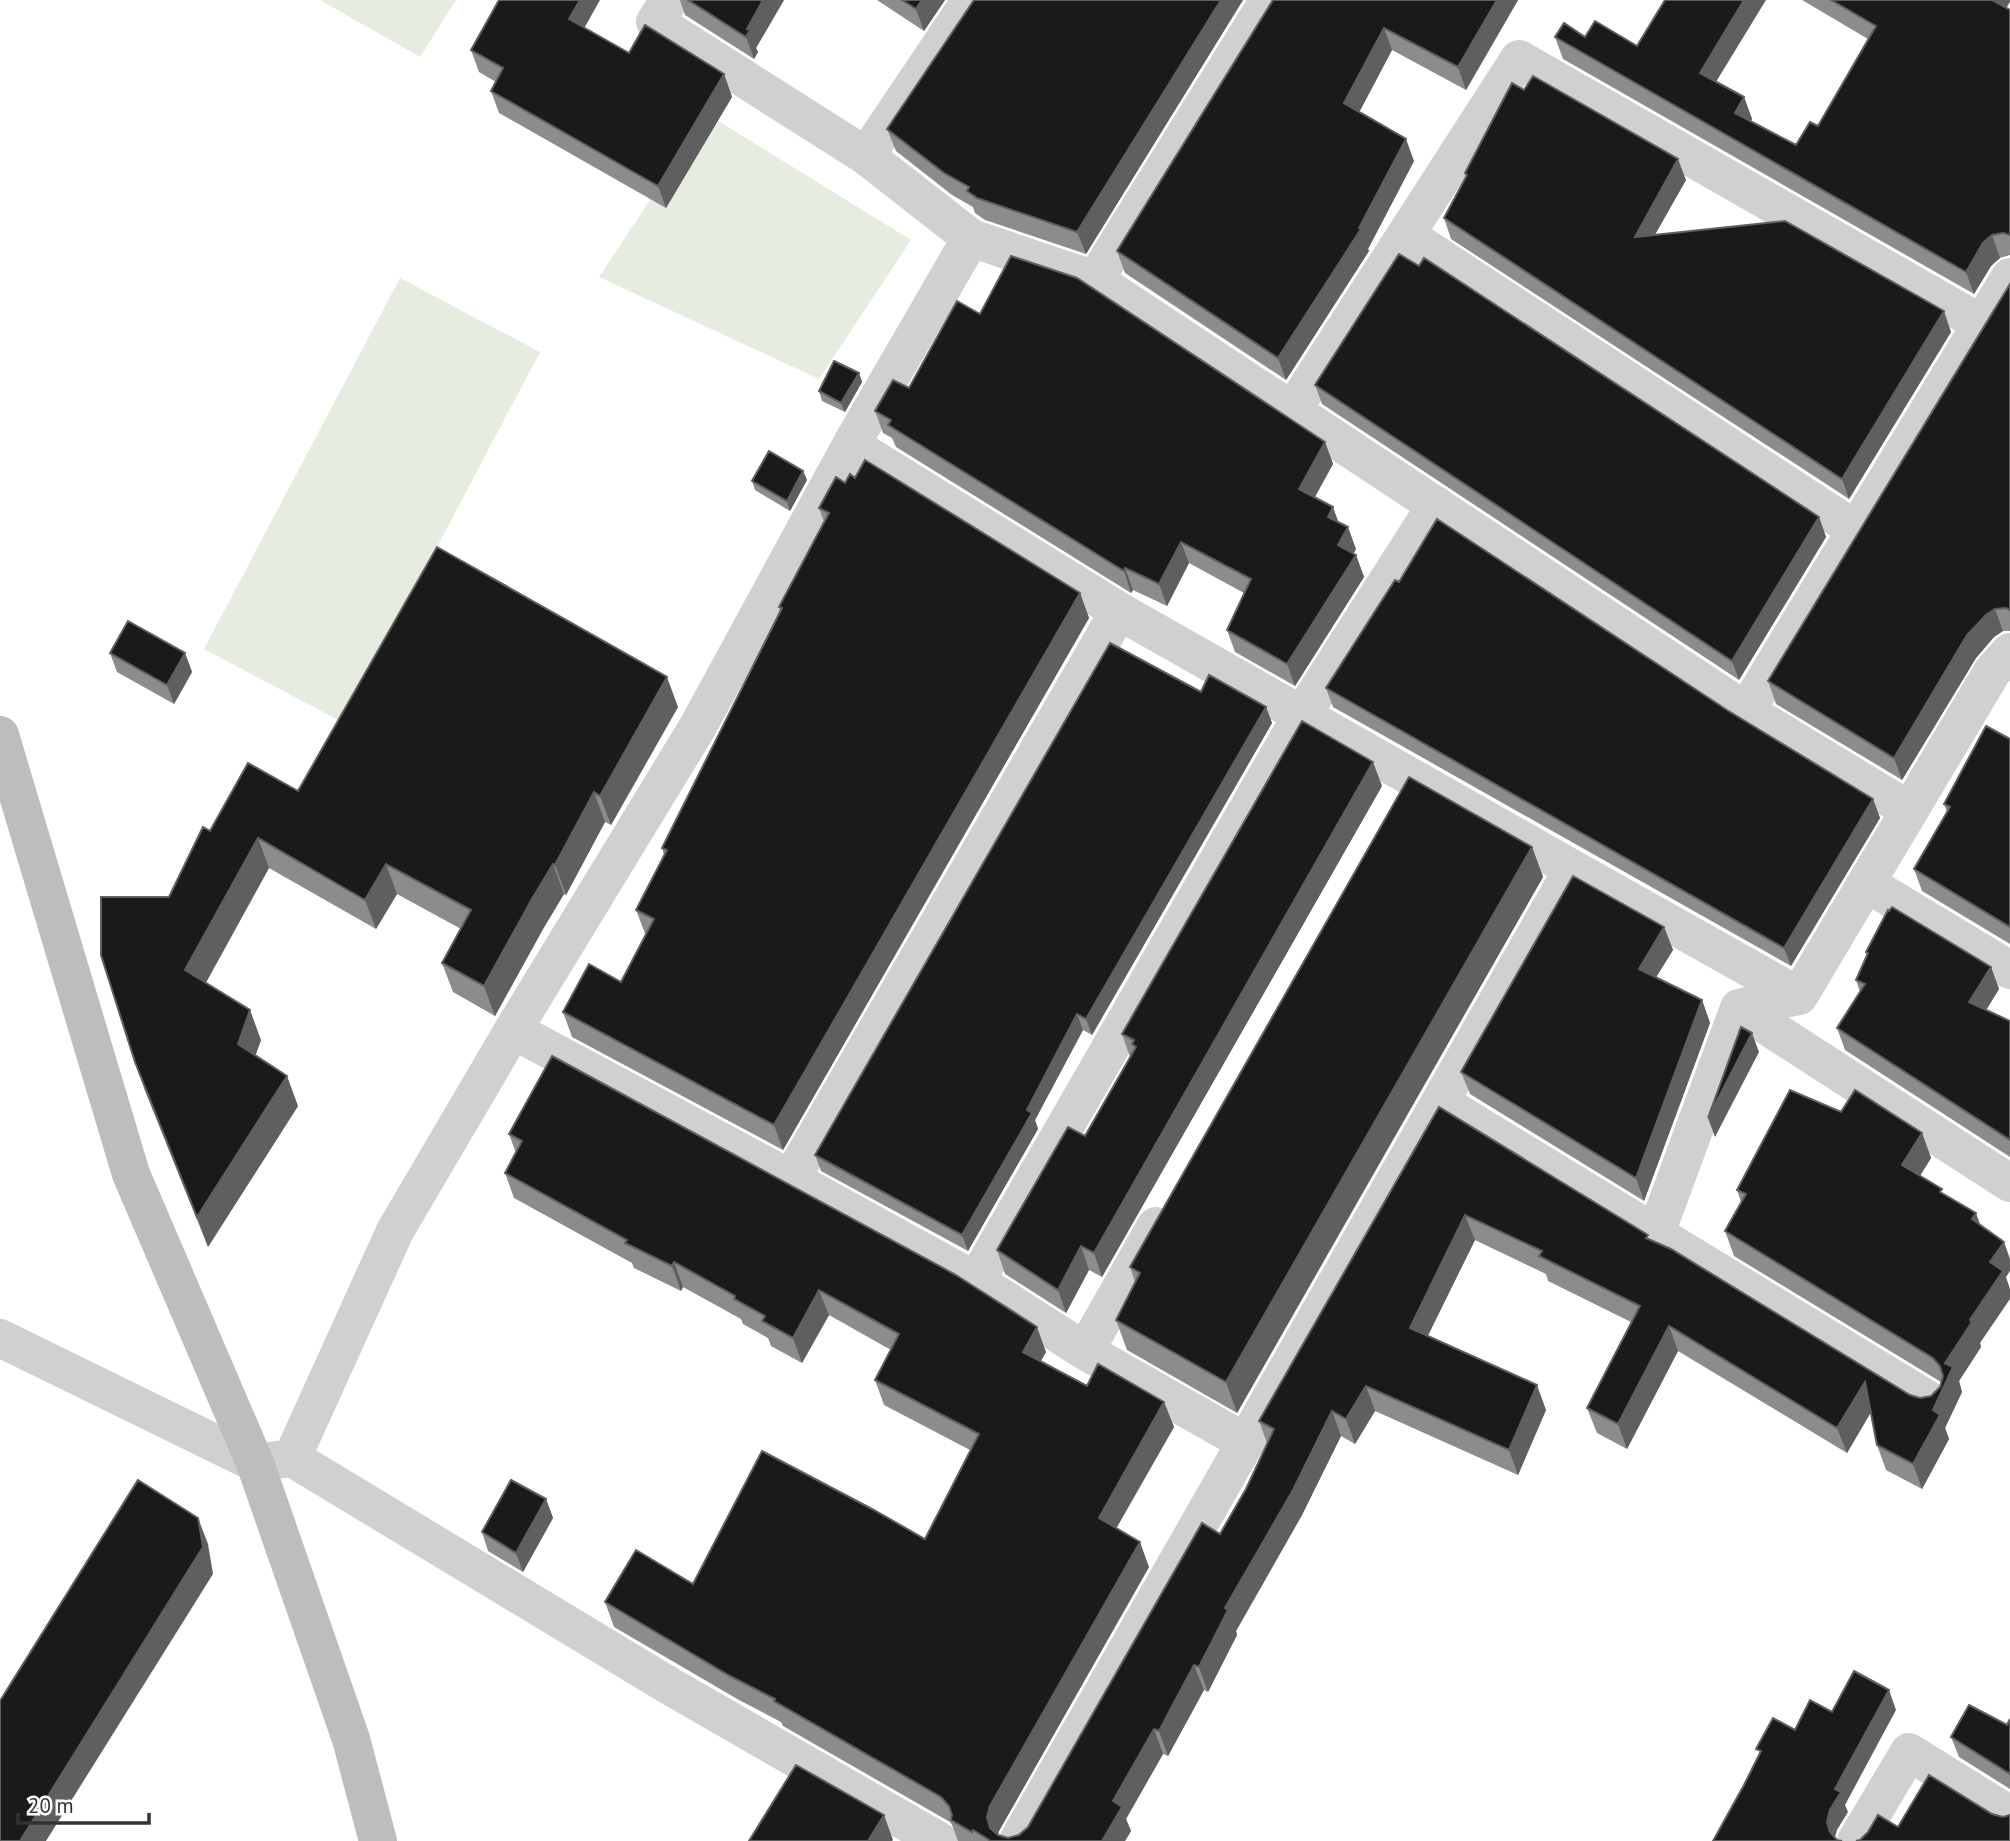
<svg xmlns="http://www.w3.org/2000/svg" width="2010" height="1841" viewBox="0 0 2010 1841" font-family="'PT Sans',sans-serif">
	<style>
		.green { fill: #e6ecdf }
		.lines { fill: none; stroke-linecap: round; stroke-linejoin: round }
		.minor { stroke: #d0d0d0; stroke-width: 38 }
		.secondary { stroke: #bdbdbd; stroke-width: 38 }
		.wall { fill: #8c8c8c }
		.shaded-wall { fill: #5f5f5f }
		.building { fill: #1a1a1a; stroke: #5f5f5f; stroke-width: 2 }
	</style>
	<rect width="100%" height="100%" fill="#fff"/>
	<!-- green -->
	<path class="green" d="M320,0H456L420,57Z
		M707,114L911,240L819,379L599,277Z
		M400,278L540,352L344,723L204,649Z"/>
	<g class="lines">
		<!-- minor -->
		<path class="minor" d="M669,0L655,22L866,156L971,238L1095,280L1746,711L1909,810
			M866,156L971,0
			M1406,235L1856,530
			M1095,280L1269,0
			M1292,411L1519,59L1982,324
			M851,445L1119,611L1573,869L1799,996
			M1746,711L2010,277
			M1866,883L2010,970
			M1739,1008L2010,1183
			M513,1030L791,1179L976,1281L1085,1351L1245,1442
			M1440,1102L1930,1401
			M791,1179L1119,611
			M1656,1233L1739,1008L1799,996L1992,672L2010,652
			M976,1281L1302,715L1436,505
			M0,1338L255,1463L292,1458L668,1685L939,1841
			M1085,1351L1156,1226
			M292,1458L395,1231L513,1030L697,728L851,445L971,238
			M1018,1841L1573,869
			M1856,1841L1909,1752L2010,1815"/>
		<!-- secondary -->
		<path class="secondary" d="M0,735L131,1174L255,1463L351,1739L378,1841"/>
	</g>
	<!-- wall -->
	<path class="wall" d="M680,0H784L756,48L758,52L754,59L685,15Z
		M877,0H945L924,31Z
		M974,0H1243L1086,254L985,220L975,213L973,207L952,195L896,151L887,129Z
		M1273,0H1518L1466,90L1392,50L1359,112L1414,161L1368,249L1369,251L1286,380L1125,273L1117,251Z
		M1802,0H2010L2006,8L2010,10V255L2000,258L1991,266L1974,294L1563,59L1555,37H1585L1637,46L1716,82L1744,97L1752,119L1751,121L1796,145L1818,126L1868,39Z
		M584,28L629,53L724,74L732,97L666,208L499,113L491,91L496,82L479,72L471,50Z
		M1465,173L1686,180L1655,235L1951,332L1849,499L1451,239L1444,218L1466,177Z
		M2010,284V631H2003L1994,637L1976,658L1902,780L1776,704L1768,681Z
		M980,314L1325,442L1333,464L1315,497L1339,523L1356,549L1353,554L1356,555L1364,577L1295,686L1235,652L1227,630L1244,593L1189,563L1167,606L1133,590L1131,593L896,447L892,438L883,433L875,411L909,388Z
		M859,373L862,382L845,412L822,401L819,391Z
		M1315,385L1819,517L1826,537L1739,680L1322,404Z
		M803,471L807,480L790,511L755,490L752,481Z
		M845,483L1080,593L1089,618L783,1150L572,1037L563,1012L621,982L646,936L636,910L664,855L662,848L780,611L779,607L824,522L819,508Z
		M110,653H185L192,672L174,704L117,672Z
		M1326,688L1727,710L1873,799L1880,818L1791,966L1333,707Z
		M1201,692L1266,707L1272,723L1092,1035L1083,1030L1035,1120L1038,1129L968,1251L821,1171L815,1155Z
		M678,707L611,825L605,822L566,895L564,894L543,929L495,1016L453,992L442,963L461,929L397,894L376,929L269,868L206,983L261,1040L255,1056L298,1106L208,1247L145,1091L135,1062L169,897L210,831L298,791Z
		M2010,739V944L1922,891L1914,869L1947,812L1944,804Z
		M1382,786L1102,1277L1089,1270L1066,1313L1005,1274L997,1250L1085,1136L1130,1057L1122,1034Z
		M1532,847L1543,877L1237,1413L1127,1350L1116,1320L1135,1282L1130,1267Z
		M1664,927L1673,950L1656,977L1702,1000L1710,1023L1644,1201L1470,1094L1461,1072Z
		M1866,952L1991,967L1999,989L1986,1010L2010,1021V1157L1845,1050L1837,1028L1860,992L1856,980L1867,956Z
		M1439,1107L1649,1239L1910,1395L1920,1398L1931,1396L1940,1387L1941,1382L1734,1256L1725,1231L1741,1202L1737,1190L1841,1112L1922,1133L1931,1158L1920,1176L1944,1194L1980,1225L2006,1277L1980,1343L1981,1347L1959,1381L1962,1392L1945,1428L1949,1439L1922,1489L1886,1470L1877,1445L1871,1412L1847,1453L1678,1351L1627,1449L1597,1433L1587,1408L1631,1322L1548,1281L1546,1274L1475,1240L1428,1336L1546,1410L1518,1475L1375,1411L1355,1444L1341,1436L1302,1515L1236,1631L1237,1635L1208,1692L1204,1690L1168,1756L1163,1754L1126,1819L1131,1831L1125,1841H958L952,1825L950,1822L783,1726L781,1722L739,1700L614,1627L605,1602L925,1539L970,1450L884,1405L875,1380L891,1350L829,1315L802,1363L771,1346L768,1338L743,1324L741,1319L683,1287L681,1291L634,1268L632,1263L514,1198L505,1173L516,1153L509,1134L1046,1352L1040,1361L1087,1386L1164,1402L1174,1427L1116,1528L1149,1567L999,1831L998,1835L1008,1838L1019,1835L1028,1827L1220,1534L1246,1489L1267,1443L1259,1421Z
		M546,1499L553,1518L523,1572L488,1551L482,1532Z
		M2010,1719V1789L1959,1757L1951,1737L2007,1725Z"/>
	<!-- shaded-wall -->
	<path class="shaded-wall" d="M580,0H600L577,41L569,19Z
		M763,0H784L756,48L758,52L754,59L746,37L747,29Z
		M922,0H945L924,31L916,9Z
		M1221,0H1243L1086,254L1077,232Z
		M1497,0H1518L1466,90L1458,67Z
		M1744,0H1766L1708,95L1700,73Z
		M1991,0H2010V2L1998,21Z
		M1384,28L1392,50L1352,126L1344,103Z
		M724,74L732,97L666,208L658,186Z
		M1744,97L1752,119L1743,135L1735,113Z
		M1406,139L1414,161L1368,249L1369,251L1286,380L1278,358L1359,228Z
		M1678,159L1686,180L1642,257L1635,237Z
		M1992,235L2000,258L1991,266L1974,294L1966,272L1983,243Z
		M1944,311L1951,332L1849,499L1842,479Z
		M859,373L862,382L845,412L841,403Z
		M1325,442L1333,464L1307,511L1299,489Z
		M803,471L807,480L790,511L787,501Z
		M1333,507L1341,529L1328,517Z
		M1819,517L1826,537L1739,680L1732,661Z
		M1348,527L1356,549L1346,567L1338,545Z
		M1181,542L1189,563L1167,606L1159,584Z
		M1356,555L1364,577L1295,686L1287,664Z
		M1125,568L1133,590L1131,593L1124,571Z
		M1080,593L1089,618L783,1150L774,1125Z
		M1995,609L2003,631L1994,637L1976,658L1902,780L1894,758L1967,635L1986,615Z
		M185,653L192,672L174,704L167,685Z
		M667,677L678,707L611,825L600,796Z
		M1266,707L1272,723L1092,1035L1086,1019Z
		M1373,762L1382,786L1102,1277L1094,1253Z
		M594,792L605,822L566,895L555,865Z
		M1873,799L1880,818L1791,966L1784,948Z
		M258,838L269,868L196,1000L185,970Z
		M1532,847L1543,877L1237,1413L1226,1382Z
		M386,864L397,894L376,929L365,900Z
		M553,864L564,894L543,929L495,1016L484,986L532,899Z
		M1664,927L1673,950L1647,992L1639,969Z
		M1991,967L1999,989L1977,1025L1969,1002Z
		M1702,1000L1710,1023L1644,1201L1636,1178Z
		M250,1010L261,1040L249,1074L238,1044Z
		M1077,1014L1083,1030L1035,1120L1038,1129L968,1251L962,1235Z
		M1752,1033L1759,1052L1715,1137L1708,1118Z
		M287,1076L298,1106L208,1247L197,1217Z
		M1922,1133L1931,1158L1911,1190L1902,1165Z
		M1976,1213L1985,1238L1972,1219Z
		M1465,1215L1475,1240L1419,1353L1410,1328Z
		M2004,1242L2010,1259V1271L2006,1277L2010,1289V1299L1980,1343L1981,1347L1959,1381L1962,1392L1945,1428L1949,1439L1922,1489L1913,1464L1933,1410L1949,1376L1945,1363L1970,1320L1990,1262Z
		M1081,1246L1089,1270L1066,1313L1058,1290Z
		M674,1262L683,1287L681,1291L672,1266Z
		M819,1290L829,1315L802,1363L793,1338Z
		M1669,1326L1678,1351L1627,1449L1618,1424Z
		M1037,1327L1046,1352L1032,1377L1023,1352Z
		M1865,1382L1874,1407L1847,1453L1837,1428Z
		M1537,1385L1546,1410L1518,1475L1509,1450Z
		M1366,1386L1375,1411L1355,1444L1346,1419Z
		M1164,1402L1174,1427L1108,1543L1099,1518Z
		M1332,1411L1341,1436L1302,1515L1236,1631L1237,1635L1208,1692L1199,1667L1225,1608Z
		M546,1499L553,1518L523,1572L516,1553Z
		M198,1518L208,1544L213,1574L46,1841H20Z
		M1140,1542L1149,1567L999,1831L996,1841H995L987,1817L990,1806Z
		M1194,1665L1204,1690L1168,1756L1159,1731Z
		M1889,1690L1896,1710L1845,1805L1848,1812L1837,1830L1834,1841H1833L1827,1822L1835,1789Z
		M1154,1729L1163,1754L1126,1819L1131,1831L1125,1841H1102L1113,1801Z
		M884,1815L893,1840L892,1841H868Z"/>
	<!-- building -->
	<path class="building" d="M499,0H580L569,19L629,53L645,25L724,74L658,186L491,91L503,68L471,50Z
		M688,0H763L747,29L750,30L746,37Z
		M902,0H922L916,9Z
		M974,0H1221L1077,232L977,198L967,191L969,187L944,173L887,129Z
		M1273,0H1497L1458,67L1384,28L1344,103L1406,139L1359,228L1361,229L1278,358L1117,251Z
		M1665,0H1744L1700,73L1744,97L1735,113L1796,145L1810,122L1818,126L1876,26L1831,0H1992L2010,10V235L2003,233L1992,235L1983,243L1966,272L1555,37L1564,23L1585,37L1595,21L1637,46Z
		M1533,76L1678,159L1635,237L1785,221L1944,311L1842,479L1444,218L1467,175L1465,173L1512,83L1524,90Z
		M1399,254L1419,266L1424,258L1819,517L1732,661L1315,385Z
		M1011,256L1077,278L1325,442L1299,489L1333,507L1328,517L1348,527L1338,545L1356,555L1287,664L1227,630L1251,579L1181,542L1159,584L1125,568L1124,571L888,425L891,420L875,411L893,380L909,388L957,301L980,314Z
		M2010,284V610L2006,608L1995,609L1986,615L1967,635L1894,758L1768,681Z
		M834,361L859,373L841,403L819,391Z
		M769,451L803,471L787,501L752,481Z
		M865,460L1080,593L774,1125L563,1012L589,964L621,982L654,919L636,910L667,850L662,848L782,608L779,607L829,513L819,508L836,477L845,483L850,474L855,478Z
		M1437,519L1727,710L1873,799L1784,948L1326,688L1395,580L1399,582Z
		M437,547L667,677L600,796L594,792L555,865L553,864L532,899L484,986L442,963L471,910L386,864L365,900L258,838L185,970L250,1010L238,1044L287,1076L197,1217L135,1062L101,955V897H169L203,827L210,831L248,763L298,791Z
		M128,621L185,653L167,685L110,653Z
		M1110,643L1201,692L1209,675L1266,707L1086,1019L1077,1014L1027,1110L1032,1113L962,1235L815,1155Z
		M1302,721L1373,762L1094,1253L1081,1246L1058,1290L997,1250L1068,1127L1085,1136L1136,1047L1132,1044L1134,1040L1122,1034Z
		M1986,726L2010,739V927L1914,869L1950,807L1944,804Z
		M1409,777L1532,847L1226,1382L1116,1320L1140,1273L1130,1267Z
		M1573,876L1664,927L1639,969L1702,1000L1636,1178L1461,1072Z
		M1892,907L1991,967L1969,1002L2010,1021V1140L1837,1028L1865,984L1856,980L1868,953L1866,952L1888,910L1889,911Z
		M1741,1027L1752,1033L1708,1118Z
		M552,1056L956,1275L1037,1327L1023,1352L1087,1386L1098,1364L1164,1402L1099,1518L1140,1542L990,1806L987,1817L990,1828L998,1835L1008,1838L1019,1835L1028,1827L1202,1523L1220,1534L1246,1489L1274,1429L1259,1421L1439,1107L1648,1235L1646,1238L1671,1249L1910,1395L1920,1398L1931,1396L1940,1387L1943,1376L1940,1366L1933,1358L1725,1231L1746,1194L1737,1190L1790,1090L1841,1112L1855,1090L1922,1133L1902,1165L1942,1189L1940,1192L1976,1213L1972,1219L2004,1242L1990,1262L2003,1271L1970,1320L1972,1322L1945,1363L1953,1367L1933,1410L1940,1415L1913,1464L1877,1445L1865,1382L1837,1428L1669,1326L1618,1424L1587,1408L1640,1306L1539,1256L1542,1251L1465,1215L1410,1328L1537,1385L1509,1450L1366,1386L1346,1419L1332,1411L1293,1490L1225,1608L1228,1610L1199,1667L1194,1665L1159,1731L1154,1729L1113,1801L1122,1807L1102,1841H991L973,1830L972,1832L951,1820L952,1815L949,1806L941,1797L774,1701L775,1699L730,1676L605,1602L636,1550L693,1584L762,1451L872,1509L925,1539L979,1434L875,1380L899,1334L819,1290L793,1338L762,1321L765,1316L734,1299L735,1296L674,1262L672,1266L625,1243L627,1240L505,1173L522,1141L509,1134Z
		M138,1480L198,1518L203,1547L20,1841H0V1701Z
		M511,1480L546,1499L516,1553L482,1532Z
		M1854,1671L1889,1690L1835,1789L1841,1792L1830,1810L1827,1822L1830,1832L1837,1840L1842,1841H1713L1744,1785L1761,1751L1756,1749L1773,1718L1795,1730L1810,1700L1832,1712Z
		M1969,1705L2007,1725L2010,1719V1774L1951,1737Z
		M796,1765L884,1815L868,1841H749Z
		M1929,1775L1992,1814L2003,1817L2010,1815V1841H1856L1860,1840L1868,1832L1878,1815L1898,1827Z"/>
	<!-- scale -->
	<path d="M18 1813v10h131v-10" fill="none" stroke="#333333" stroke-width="3.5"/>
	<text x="28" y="1813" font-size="21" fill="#333333" stroke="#ffffff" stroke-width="5" paint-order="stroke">20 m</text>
</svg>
